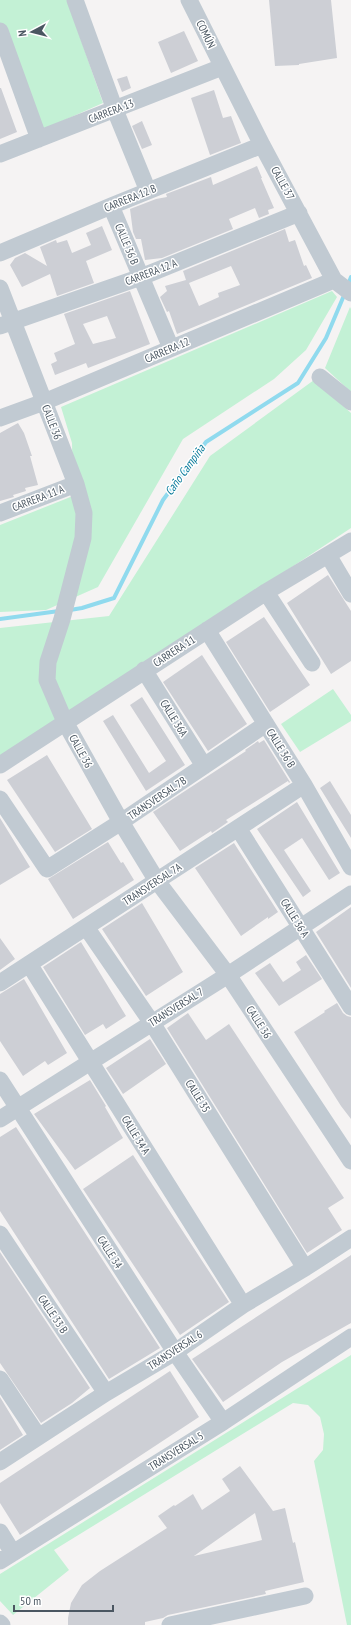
<svg xmlns="http://www.w3.org/2000/svg" width="351" height="1625" viewBox="0 0 351 1625" font-family="'PT Sans Narrow',sans-serif">
	<style>
		.green { fill: #c3f1d5 }
		.lines { fill: none; stroke-linecap: round; stroke-linejoin: round }
		.stream { stroke: #90daee; stroke-width: 4 }
		.building { fill: #cdcfd5; fill-rule: evenodd }
		.minor { stroke: #c1cad2; stroke-width: 17 }
		.labels { text-anchor: middle; stroke-width: 3; stroke-linejoin: round; paint-order: stroke }
		.street-label { font-size: 11px; fill: #4a5661; stroke: #fff }
		.water-label { font-size: 12px; font-style: italic; fill: #0c7c9b; stroke: #fff }
	</style>
	<rect width="100%" height="100%" fill="#f5f3f3"/>
	<!-- green -->
	<path class="green" d="M0,0H67L103,103L33,134L0,53Z
		M332,291L337,297L306,350L274,379L183,439L98,587L46,610L0,612V525L73,496L72,443L61,407Z
		M350,307L351,309V392L325,368Z
		M314,380L351,413V528L0,760V628L109,616L210,456Z
		M333,689L351,715V721L300,752L281,724Z
		M351,1355V1625H347L314,1461L323,1450L324,1434L320,1417L308,1405L293,1403L54,1550L69,1570L13,1615L0,1601V1574Z"/>
	<g class="lines">
		<!-- stream -->
		<path class="stream" d="M348,285L351,277
			M70,610L82,608L114,598L163,500L206,442L298,383L326,338L345,293
			M0,619L59,611"/>
	</g>
	<!-- building -->
	<path class="building" d="M269,0H331L337,58L299,64V65L275,66Z
		M184,31L198,61L171,73L158,42Z
		M127,76L131,88L122,92L117,79Z
		M0,88H1L17,132L0,139Z
		M214,90L223,118L231,116L241,143L210,155L191,98Z
		M142,121L152,145L142,149L132,126Z
		M257,166L262,178H261L274,208L268,210L269,214L259,218L255,208L229,219L233,229L162,258L145,260L141,239H136L133,232L130,209L156,199L167,197L166,194L211,177L213,185Z
		M102,226L112,250L86,261L94,283L57,296L50,274L22,287L10,265L15,258L25,253L47,266L40,247L56,240L57,243L67,240L72,253L91,245L86,233Z
		M285,229L289,242L295,240L304,266L306,265L312,278L177,334L169,311L167,312L160,297L167,291L165,286L186,280L183,271ZM231,266L240,285L218,293L219,297L199,306L189,283Z
		M130,291L150,344L88,368L86,363L55,375L51,364L57,361L54,353L75,344L64,314ZM107,316L116,338L93,344L83,324Z
		M18,423L24,433L32,456H30L38,485L25,488L26,491L13,495L14,497L0,501V433Z
		M328,575L351,611V661L331,674L287,603Z
		M264,617L310,685L270,712L226,642Z
		M202,655L247,724L208,751L163,682Z
		M142,697L185,765L146,791L103,721L113,715L149,773L166,761L130,705Z
		M264,740L290,782L289,783L288,781L226,820L228,822L212,833L211,831L180,851L153,812L246,751L245,750L258,741L259,743Z
		M47,755L92,829L55,852L7,780Z
		M330,781L351,815V838L320,788Z
		M297,802L340,873L329,880L302,838L284,850L311,891L303,897L257,829Z
		M0,818L30,867L0,885Z
		M108,842L121,863L123,862L134,880L73,919L48,879Z
		M234,843L278,912L268,919V917L241,936L195,868Z
		M142,903L183,972L146,996L102,929Z
		M351,907V988L316,932Z
		M0,938L15,959L0,970Z
		M81,942L126,1016L106,1029L103,1024L85,1035L43,967Z
		M306,955L322,979L279,1006L255,973L270,963L283,982L301,970L296,962Z
		M24,979L67,1053L48,1065L45,1061L23,1076L0,1041V994Z
		M337,1003L343,1013L347,1016L351,1017V1119L341,1106L294,1032L325,1012L324,1011Z
		M188,1013L206,1040L229,1024L344,1198L328,1208L342,1230L307,1253L167,1028Z
		M150,1039L166,1064L123,1094L106,1068Z
		M90,1080L106,1106L105,1107L123,1138L75,1170L34,1114Z
		M16,1127L160,1348L109,1379L0,1211V1137Z
		M133,1155L229,1302L180,1335L83,1189Z
		M0,1252L90,1388L72,1403L41,1423L0,1363Z
		M351,1255V1323L282,1362L223,1402L192,1359Z
		M170,1371L199,1417L20,1535L0,1503V1483Z
		M0,1397L23,1435L0,1450Z
		M240,1466L273,1511L285,1508L293,1543L295,1542L304,1582L265,1591L266,1594L168,1615L163,1618L145,1622V1625H68V1618L71,1603L82,1585L100,1571L167,1528L158,1516L174,1505L175,1506L193,1494L202,1510L230,1491L222,1479ZM255,1513L262,1540L194,1556Z"/>
	<g class="lines">
		<!-- minor -->
		<path class="minor" d="M75,0L115,110L148,191
			M189,0L262,145L334,280L351,293
			M0,31L39,139
			M0,154L222,67
			M111,206L171,348
			M0,253L111,206L262,145
			M0,288L76,484L84,513L83,538L62,619L48,662L47,680L65,722L121,822L157,881L228,975L351,1161
			M0,326L141,277L299,213
			M320,377L351,402
			M0,418L44,402L334,280
			M0,513L76,484
			M328,555L351,594
			M266,592L312,663
			M207,630L304,785L351,867
			M144,670L204,766
			M0,765L266,592L351,541
			M0,799L47,869L121,822L266,724
			M238,828L351,1007
			M86,927L152,1023L305,1268
			M29,964L243,1305
			M0,983L304,785
			M0,1080L175,1352L223,1422
			M0,1119L228,975L351,894
			M0,1234L106,1393
			M0,1379L38,1436
			M0,1462L106,1393L175,1352L243,1305L305,1268L351,1238
			M0,1532L13,1553
			M0,1561L223,1422L351,1337
			M0,1623L2,1625
			M170,1625L305,1596"/>
	</g>
	<g class="labels">
		<!-- street labels -->
		<g class="street-label">
			<text transform="translate(206 34) rotate(64)" y="4">COMÚN</text>
			<text transform="translate(111 111) rotate(-21)" y="4">CARRERA 13</text>
			<text transform="translate(283 183) rotate(61)" y="4">CALLE 37</text>
			<text transform="translate(130 198) rotate(-22)" y="4">CARRERA 12 B</text>
			<text transform="translate(127 244) rotate(67)" y="4">CALLE 36 B</text>
			<text transform="translate(151 272) rotate(-21)" y="4">CARRERA 12 A</text>
			<text transform="translate(167 350) rotate(-23)" y="4">CARRERA 12</text>
			<text transform="translate(52 422) rotate(69)" y="4">CALLE 36</text>
			<text transform="translate(38 498) rotate(-21)" y="4">CARRERA 11 A</text>
			<text transform="translate(174 651) rotate(-33)" y="4">CARRERA 11</text>
			<text transform="translate(174 718) rotate(58)" y="4">CALLE 36A</text>
			<text transform="translate(281 748) rotate(58)" y="4">CALLE 36 B</text>
			<text transform="translate(81 751) rotate(61)" y="4">CALLE 36</text>
			<text transform="translate(157 798) rotate(-34)" y="4">TRANSVERSAL 7B</text>
			<text transform="translate(152 884) rotate(-33)" y="4">TRANSVERSAL 7A</text>
			<text transform="translate(295 918) rotate(58)" y="4">CALLE 36 A</text>
			<text transform="translate(176 1007) rotate(-32)" y="4">TRANSVERSAL 7</text>
			<text transform="translate(259 1022) rotate(57)" y="4">CALLE 36</text>
			<text transform="translate(198 1096) rotate(58)" y="4">CALLE 35</text>
			<text transform="translate(136 1135) rotate(58)" y="4">CALLE 34 A</text>
			<text transform="translate(110 1252) rotate(57)" y="4">CALLE 34</text>
			<text transform="translate(53 1314) rotate(56)" y="4">CALLE 33 B</text>
			<text transform="translate(175 1350) rotate(-33)" y="4">TRANSVERSAL 6</text>
			<text transform="translate(176 1451) rotate(-32)" y="4">TRANSVERSAL 5</text>
		</g>
		<!-- water labels -->
		<g class="water-label">
			<text transform="translate(185 470) rotate(-54)" y="4">Caño Campiña</text>
		</g>
	</g>
	<!-- north arrow -->
	<g transform="translate(32 32) rotate(263)" stroke="#ffffff" stroke-width="3" paint-order="stroke">
	<path d="M0-3L7 15L0 10L-7 15Z" fill="#4a5661"/>
	<text y="-6" font-size="11" font-weight="bold" text-anchor="middle" fill="#4a5661">N</text>
	</g>
	<!-- scale -->
	<path d="M14 1605v6h99v-6" fill="none" stroke="#4a5661" stroke-width="2"/>
	<text x="20" y="1605" font-size="12" fill="#4a5661" stroke="#ffffff" stroke-width="3" paint-order="stroke">50 m</text>
</svg>
